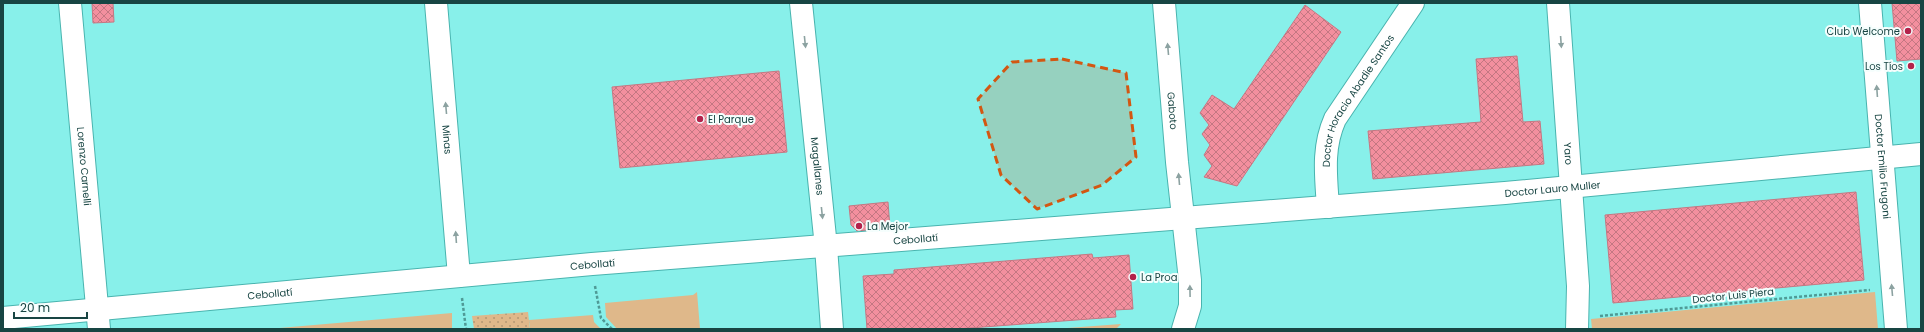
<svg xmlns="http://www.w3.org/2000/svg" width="1924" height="332" viewBox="0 0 1924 332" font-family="Poppins,sans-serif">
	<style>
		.grass { fill: #dfb88a }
		.park { fill: url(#park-dots) }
		.building { fill: url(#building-cross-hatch); stroke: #c57782 }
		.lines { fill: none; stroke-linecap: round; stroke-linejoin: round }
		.minor-casing { stroke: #49b4af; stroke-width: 24 }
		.path { stroke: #4f9a96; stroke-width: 2.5; stroke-dasharray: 3 2; stroke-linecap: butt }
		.minor { stroke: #fff; stroke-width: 22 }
		.oneway { fill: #8ca2a1 }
		.marked { fill: #d35712; fill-opacity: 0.2; stroke: #d35712; stroke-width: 3; stroke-dasharray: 8 5; stroke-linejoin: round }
		.poi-dot { fill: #b3224b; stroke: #f5fefd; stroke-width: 1.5 }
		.labels { text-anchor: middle; stroke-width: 4; stroke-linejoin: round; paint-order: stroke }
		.poi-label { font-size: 10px; fill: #184543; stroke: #f5fefd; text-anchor: start }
		.street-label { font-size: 10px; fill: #184543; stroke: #f5fefd }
	</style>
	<defs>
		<pattern id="park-dots" width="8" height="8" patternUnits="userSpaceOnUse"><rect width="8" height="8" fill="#dfb88a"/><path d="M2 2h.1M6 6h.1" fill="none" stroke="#b49772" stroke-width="1.8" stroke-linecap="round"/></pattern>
		<pattern id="building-cross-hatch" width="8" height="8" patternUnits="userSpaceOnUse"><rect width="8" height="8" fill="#f38f9e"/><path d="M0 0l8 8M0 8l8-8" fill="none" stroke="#c47782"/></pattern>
	</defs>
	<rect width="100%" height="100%" fill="#88f0ea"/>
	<!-- grass -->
	<path class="grass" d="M697,292L700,329H617L606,317L605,303L693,295Z
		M1875,292L1878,329H1592L1591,319Z
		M452,313V329H268Z
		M593,315L594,322L601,329H530L529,320Z
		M1121,324L1116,329H1054Z"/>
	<!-- park -->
	<path class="park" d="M528,312L530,329H474L472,316Z"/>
	<!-- building -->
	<path class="building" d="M92,3H113L114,22L93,23Z
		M1892,3H1921V59L1897,61Z
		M1305,5L1341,32L1237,186L1204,177L1212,166L1204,155L1210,145L1202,134L1209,125L1200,113L1212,95L1234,109Z
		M1517,56L1523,122L1540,121L1544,164L1373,179L1368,131L1481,122L1476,59Z
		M779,71L787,152L620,168L612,87Z
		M1856,192L1864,280L1613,303L1605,215Z
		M888,202L890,228L857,231L851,225L849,206Z
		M1092,254L1093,258L1129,255L1133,309L1115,310L1116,317L957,329H867L863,276L894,274V270Z"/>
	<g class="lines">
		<defs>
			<g id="minor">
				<path id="s1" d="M70,3L99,329"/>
				<path id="s2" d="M436,3L459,276"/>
				<path id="s3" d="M801,3L826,247L832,329"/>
				<path id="s4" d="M1164,3L1177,162L1190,280V306L1183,329"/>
				<path id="s5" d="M1558,3L1578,286L1577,329"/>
				<path id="s6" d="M1870,3L1896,329"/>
				<path id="s7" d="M1328,207C1326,176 1322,148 1335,119L1413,3"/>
				<path id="s8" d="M3,318L592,264L1505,193L1921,154"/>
			</g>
		</defs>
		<!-- minor casing -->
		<use href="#minor" class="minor-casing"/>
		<!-- path -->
		<path class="path" d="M595,286L601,318L612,329
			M462,298L466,329
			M1600,316L1870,290"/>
		<!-- minor -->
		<use href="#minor" class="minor"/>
	</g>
	<!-- one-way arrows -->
	<defs><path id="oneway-solid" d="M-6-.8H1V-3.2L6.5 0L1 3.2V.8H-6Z"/></defs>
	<g class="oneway">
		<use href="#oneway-solid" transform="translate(805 42) rotate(84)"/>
		<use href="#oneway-solid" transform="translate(1561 42) rotate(86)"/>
		<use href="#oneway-solid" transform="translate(1168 49) rotate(-95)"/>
		<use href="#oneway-solid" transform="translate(1877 91) rotate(-94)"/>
		<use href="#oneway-solid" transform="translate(446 108) rotate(-95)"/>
		<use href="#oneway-solid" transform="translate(1179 179) rotate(-95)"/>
		<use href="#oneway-solid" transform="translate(822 213) rotate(84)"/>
		<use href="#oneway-solid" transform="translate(456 237) rotate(-94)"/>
		<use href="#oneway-solid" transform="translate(1892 290) rotate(-95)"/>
		<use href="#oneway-solid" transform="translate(1190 291) rotate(-91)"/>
	</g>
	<!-- marked area -->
	<path class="marked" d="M1062,59L1126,73L1136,157L1102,185L1037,209L1001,175L978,99L1012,62Z"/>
	<!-- markers -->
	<g class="poi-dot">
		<circle cx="1908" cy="31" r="4"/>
		<circle cx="1911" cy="66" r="4"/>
		<circle cx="700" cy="119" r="4"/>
		<circle cx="859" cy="226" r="4"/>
		<circle cx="1133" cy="277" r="4"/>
	</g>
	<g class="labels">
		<!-- poi labels -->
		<g class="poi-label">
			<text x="1900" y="35" text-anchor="end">Club Welcome</text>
			<text x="1903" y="70" text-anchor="end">Los Tíos</text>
			<text x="708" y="123">El Parque</text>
			<text x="867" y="230">La Mejor</text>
			<text x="1141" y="281">La Proa</text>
		</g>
		<!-- street labels -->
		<g class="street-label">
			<text dy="4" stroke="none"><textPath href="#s7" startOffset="115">Doctor Horacio Abadie Santos</textPath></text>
			<text dy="4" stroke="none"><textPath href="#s4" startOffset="108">Gaboto</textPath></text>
			<text dy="4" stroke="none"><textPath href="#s2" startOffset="137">Minas</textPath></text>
			<text dy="4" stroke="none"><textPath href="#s5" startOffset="151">Yaro</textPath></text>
			<text dy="4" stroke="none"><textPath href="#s1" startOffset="164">Lorenzo Carnelli</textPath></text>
			<text dy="4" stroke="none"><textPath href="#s3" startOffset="164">Magallanes</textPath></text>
			<text dy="4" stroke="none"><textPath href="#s6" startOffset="164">Doctor Emilio Frugoni</textPath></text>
			<text dy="4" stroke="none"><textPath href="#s8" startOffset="1555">Doctor Lauro Muller</textPath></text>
			<text dy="4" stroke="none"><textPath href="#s8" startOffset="916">Cebollatí</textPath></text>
			<text dy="4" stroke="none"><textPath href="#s8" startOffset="592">Cebollatí</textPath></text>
			<text dy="4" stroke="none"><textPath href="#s8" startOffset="268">Cebollatí</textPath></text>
			<text transform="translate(1733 295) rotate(-6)" y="4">Doctor Luis Piera</text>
		</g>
	</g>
	<!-- border -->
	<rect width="1924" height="332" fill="none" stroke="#184543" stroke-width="8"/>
	<!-- scale -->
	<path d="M14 312v6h73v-6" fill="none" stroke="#184543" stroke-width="2"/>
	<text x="20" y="312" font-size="12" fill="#184543" stroke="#f5fefd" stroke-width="3" paint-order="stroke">20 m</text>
</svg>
